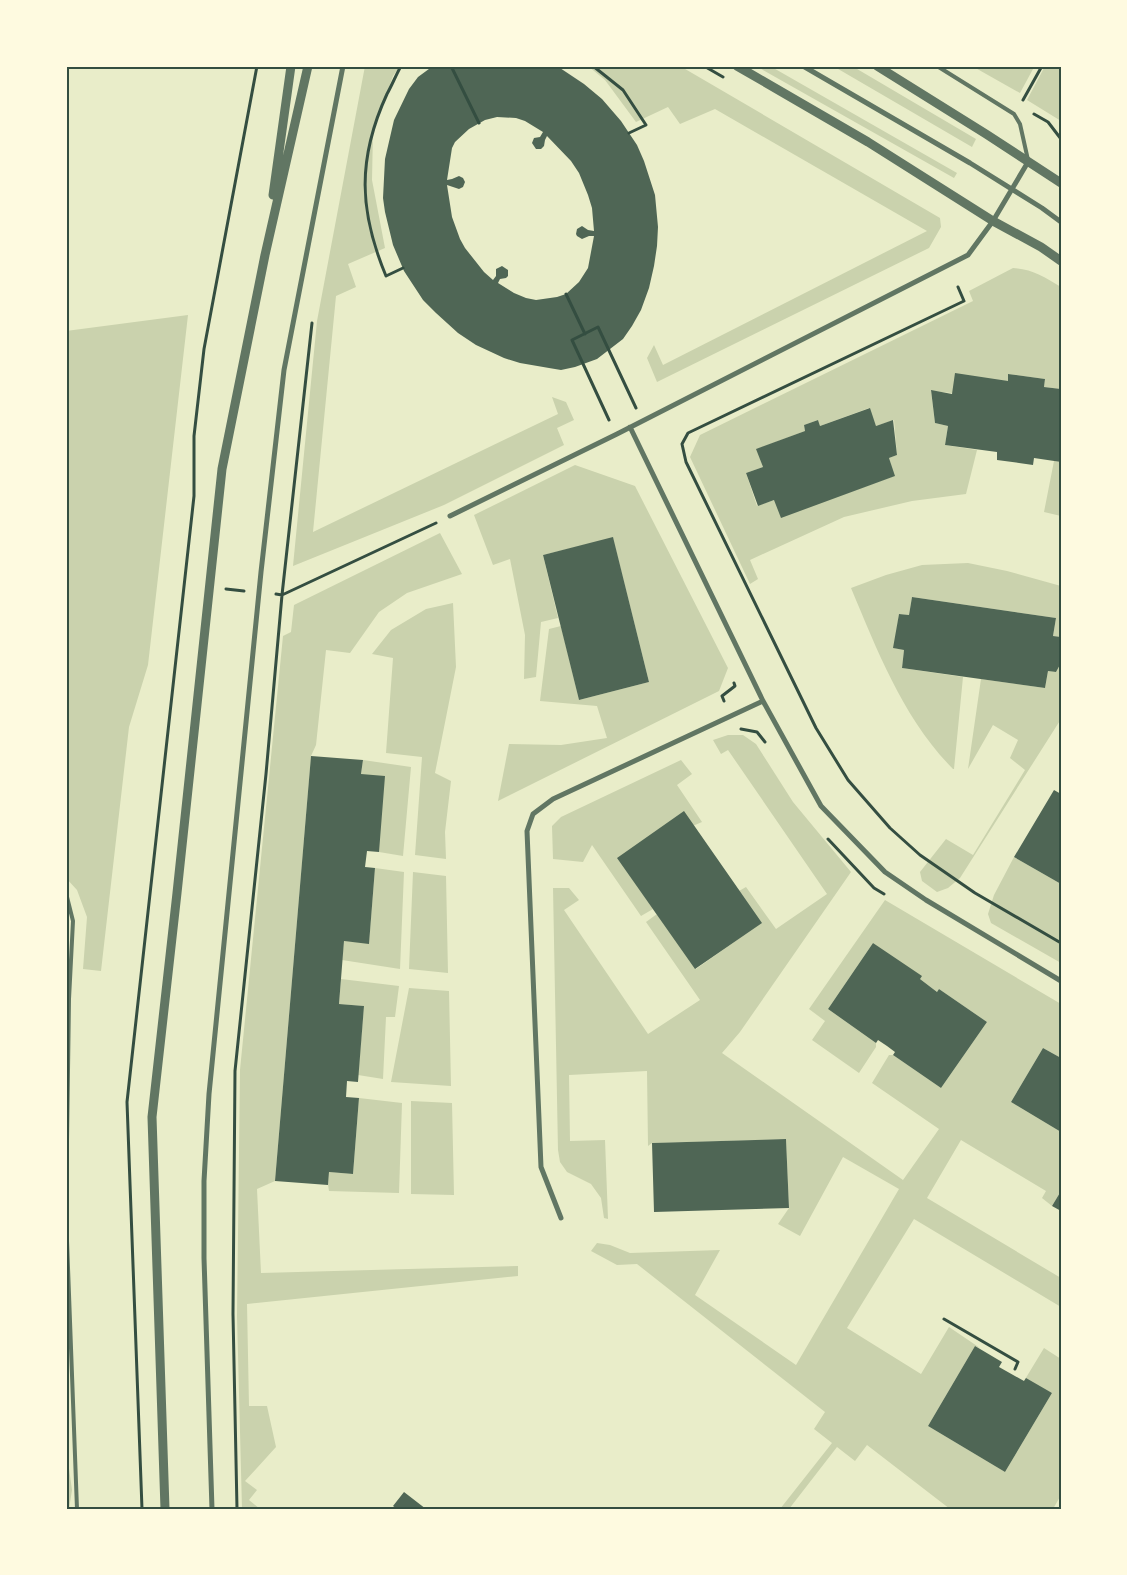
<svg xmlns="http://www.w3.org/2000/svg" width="1127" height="1575" viewBox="0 0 1127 1575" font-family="'PT Sans Narrow',sans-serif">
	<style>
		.green { fill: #cad2ad; fill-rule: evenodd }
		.building { fill: #4f6655; fill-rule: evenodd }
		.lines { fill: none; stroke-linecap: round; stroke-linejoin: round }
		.path { stroke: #344e41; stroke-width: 3 }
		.service { stroke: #617663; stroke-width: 4 }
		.minor { stroke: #617663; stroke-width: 5 }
		.tertiary { stroke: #617663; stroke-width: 9 }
		.neatline { fill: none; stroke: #344e41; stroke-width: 2 }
	</style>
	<rect width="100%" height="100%" fill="#e9edc9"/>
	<!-- green -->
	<path class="green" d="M365,66H400L393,76L373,132L372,180L385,248L348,264L356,287L336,296L313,532L558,414L552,397L566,402L574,420L557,428L564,445L444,505L293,566L317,321Z
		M588,66H680L940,218L941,227L929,248L657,382L647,358L654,345L663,365L927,231L715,109L680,124L668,107L636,122L605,80Z
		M756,66H770L957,173L954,178Z
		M833,66H852L976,139L972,147Z
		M972,66H1028L1033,69L1020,93Z
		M1045,66H1061V121L1027,100Z
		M1013,268C1033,269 1044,277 1061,287V389L1044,387L1045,379L1009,374L1008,381L952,393L931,391L935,423L948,426L945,445L977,450L966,494L912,501L844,517L750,560L758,579L750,584L690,457L700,435L973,301L969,291ZM869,408L876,426L894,420L897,455L889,458L894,476L839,496L774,500L757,506L746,473L763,467L757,449L805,431L804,425L818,420L820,426Z
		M188,315L148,665L129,727L101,971L83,969L87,917L77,890L66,878V331Z
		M1054,461L1061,462V516L1044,512Z
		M575,465L635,486L728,668L719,691L498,801L509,744L561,745L607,738L597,706L540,701L549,629L561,626L579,700L649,682L613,538L543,555L558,618L541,622L536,677L524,679L525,635L510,559L493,565L474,515Z
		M440,533L462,574L407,593L379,612L350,653L326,650L316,745L311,756L275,1181L257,1189L261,1273L518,1266V1276L247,1304L249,1406H267L276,1447L245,1481L257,1490L249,1500L260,1509H242L237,1316L240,1070L283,636L291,632L294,605Z
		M968,563L1007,571L1061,586V637L1053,636L1056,618L912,597L909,615L899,614L894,648L904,650L902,668L963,677L954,769H953C903,718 878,652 851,588L886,575L922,565Z
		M453,603L456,667L435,773L451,781L445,832L446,859L415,855L422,757L386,753L393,658L372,654L391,630L426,609Z
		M1061,663V719L960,878L948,888L937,892L922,881L920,872L946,839L973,855L1025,770L1010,758L1018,740L993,725L968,769L981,679L1045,688L1048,671L1056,672Z
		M728,735H743L756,744L793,802L851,872L740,1032L722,1053L903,1180L939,1129L872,1083L889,1055H893L941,1088L987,1022L939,989L937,992L873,943L828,1009L876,1043V1047L859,1073L812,1040L825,1021L809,1009L885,900L1061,1004V1058L1043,1048L1011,1102L1061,1132V1191L1052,1206L1042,1198L1046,1191L961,1140L927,1198L1061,1278V1307L914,1219L847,1328L921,1374L949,1327L980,1348L975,1346L928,1426L1005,1472L1052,1393L1024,1381L1044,1348L1061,1359V1495L1053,1509H950L867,1445L855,1461L837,1447L789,1509H780L832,1443L814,1429L825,1412L637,1264L617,1265L591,1251L597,1243L610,1245L630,1253L720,1250L695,1295L796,1365L899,1189L843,1157L800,1236L778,1224L789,1208L786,1139L652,1143L648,1146L647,1071L569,1075L570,1141L605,1140L608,1219L604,1218L601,1198L591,1184L567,1172L560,1162L558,1150L553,888H569L579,900L564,910L648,1034L700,1000L646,922L657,914L696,969L761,923L739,891L746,887L776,929L827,894L728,750L721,754L713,740Z
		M363,760L411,767L403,856L379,852L361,774Z
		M681,760L692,774L677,785L702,822L618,858L653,909L641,916L592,845L583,862L553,859L552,826L561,817Z
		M1014,857L1061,884V963L991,923L988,914L994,895Z
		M375,868L404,872L400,969L342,960L344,941L369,943Z
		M413,872L446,876L448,973L409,969Z
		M341,979L399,986L395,1017H386L383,1079L358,1075L364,1006L339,1004Z
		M409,988L449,991L451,1086L391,1082Z
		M359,1098L402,1103L399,1193L329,1191L328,1185L329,1172L353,1174Z
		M411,1101L452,1103L454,1195L411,1194Z
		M66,1447L72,1490L69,1509H66Z"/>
	<!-- building -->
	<path class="building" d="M433,66H557L584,84L602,99L621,121L637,145L644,161L655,195L658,227L657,246L654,266L649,288L641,310L632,326L623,339L597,359L575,367L561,370L549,368L520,363L504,358L476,345L458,333L436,313L423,300L404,271L393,245L385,212L383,198L385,159L394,120L409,89L418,77ZM497,117L516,118L525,121L543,132L540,137L534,138L532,143L536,149H541L544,146L545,140L547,136L571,161L579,173L588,195L592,208L594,231L588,230L582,226L577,229L576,234L577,236L582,239L589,236H594L588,268L579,282L566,294L557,297L536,300L526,298L514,293L498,283L500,279L506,278L508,276V270L502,266L496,269V276L493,280L484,272L465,248L460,239L452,217L447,185L459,189L463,187L465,182L463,178L459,176L452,179L447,180L452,148L455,142L469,129L485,120Z
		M955,373L1008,381V374L1045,379L1044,387L1061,389V462L1034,458L1033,465L1019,463L997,460V452L945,445L948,426L935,423L931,390L952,394Z
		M870,408L876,426L893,420L897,455L889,458L895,476L781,518L774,500L758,506L746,473L763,467L756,449L805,431L804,425L818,420L820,426Z
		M613,537L649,682L579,700L543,555Z
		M912,597L1056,618L1053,636L1061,637V663L1056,672L1048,671L1045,688L902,668L904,650L893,648L899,614L909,615Z
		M311,756L363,760L361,774L385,776L379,852L367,851L365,867L375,868L369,944L344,941L339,1004L364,1006L358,1082L347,1081L346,1097L359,1098L353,1174L329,1172L328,1185L275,1181Z
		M1054,790L1061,794V884L1014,857Z
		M684,811L762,923L695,969L617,858Z
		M873,943L922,976L920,979L937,992L939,989L987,1022L941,1088L893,1055L895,1052L887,1046L878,1040L876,1043L828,1009Z
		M1043,1048L1061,1058V1132L1011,1102Z
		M786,1139L789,1208L654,1212L652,1143Z
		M1061,1191V1211L1052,1206Z
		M975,1346L1002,1362L999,1367L1024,1381L1026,1378L1052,1393L1005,1472L928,1426Z
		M404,1492L426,1509H397L393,1506Z"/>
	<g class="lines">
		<!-- path -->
		<path class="path" d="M401,66C396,75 392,85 387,94C357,159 359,211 386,276L403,268
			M451,66L479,123
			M593,66L623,90L646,125L629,133
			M704,66L723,77
			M1023,100L1042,66
			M1034,114L1048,122L1061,139
			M958,287L964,301L688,433L682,444L686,462L816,728L848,780L890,828L920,855L975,893L1061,943
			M566,294L585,334
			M609,420L572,340L598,327L636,408
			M226,589L244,591
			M276,594L282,595L436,523
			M724,701L722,696L735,686L734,683
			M741,729L757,732L765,742
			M828,839L874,888L884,894
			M944,1319L1018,1362L1015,1369
			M142,1509L127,1102L194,496V436L204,349L257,66
			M237,1509L233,1314L235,1071L266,774L282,595L312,323
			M1060,1509L1061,1508"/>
		<!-- service -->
		<path class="service" d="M937,66L1014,114L1020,124L1028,160
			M66,893L73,921L69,999L66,1212
			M66,1214L77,1509"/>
		<!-- minor -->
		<path class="minor" d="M803,66L970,163L1042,208L1061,222
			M630,427L763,701L821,806L885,872L926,900L1061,981
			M450,516L617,434L968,255L993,221L1028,162
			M561,1218L541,1167L527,831L533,814L553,799L763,701
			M212,1509L204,1258V1181L209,1094L261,572L284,370L343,66"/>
		<!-- tertiary -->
		<path class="tertiary" d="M737,66L868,142L993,221L1041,247L1061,261
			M877,66L986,134L1061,183
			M273,195L291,66
			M165,1509L152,1117L177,893L222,469L265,255L308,66"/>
	</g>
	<!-- border -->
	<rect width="1127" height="1575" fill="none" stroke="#fefae0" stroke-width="135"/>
	<rect x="68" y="68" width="992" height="1440" class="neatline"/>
</svg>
